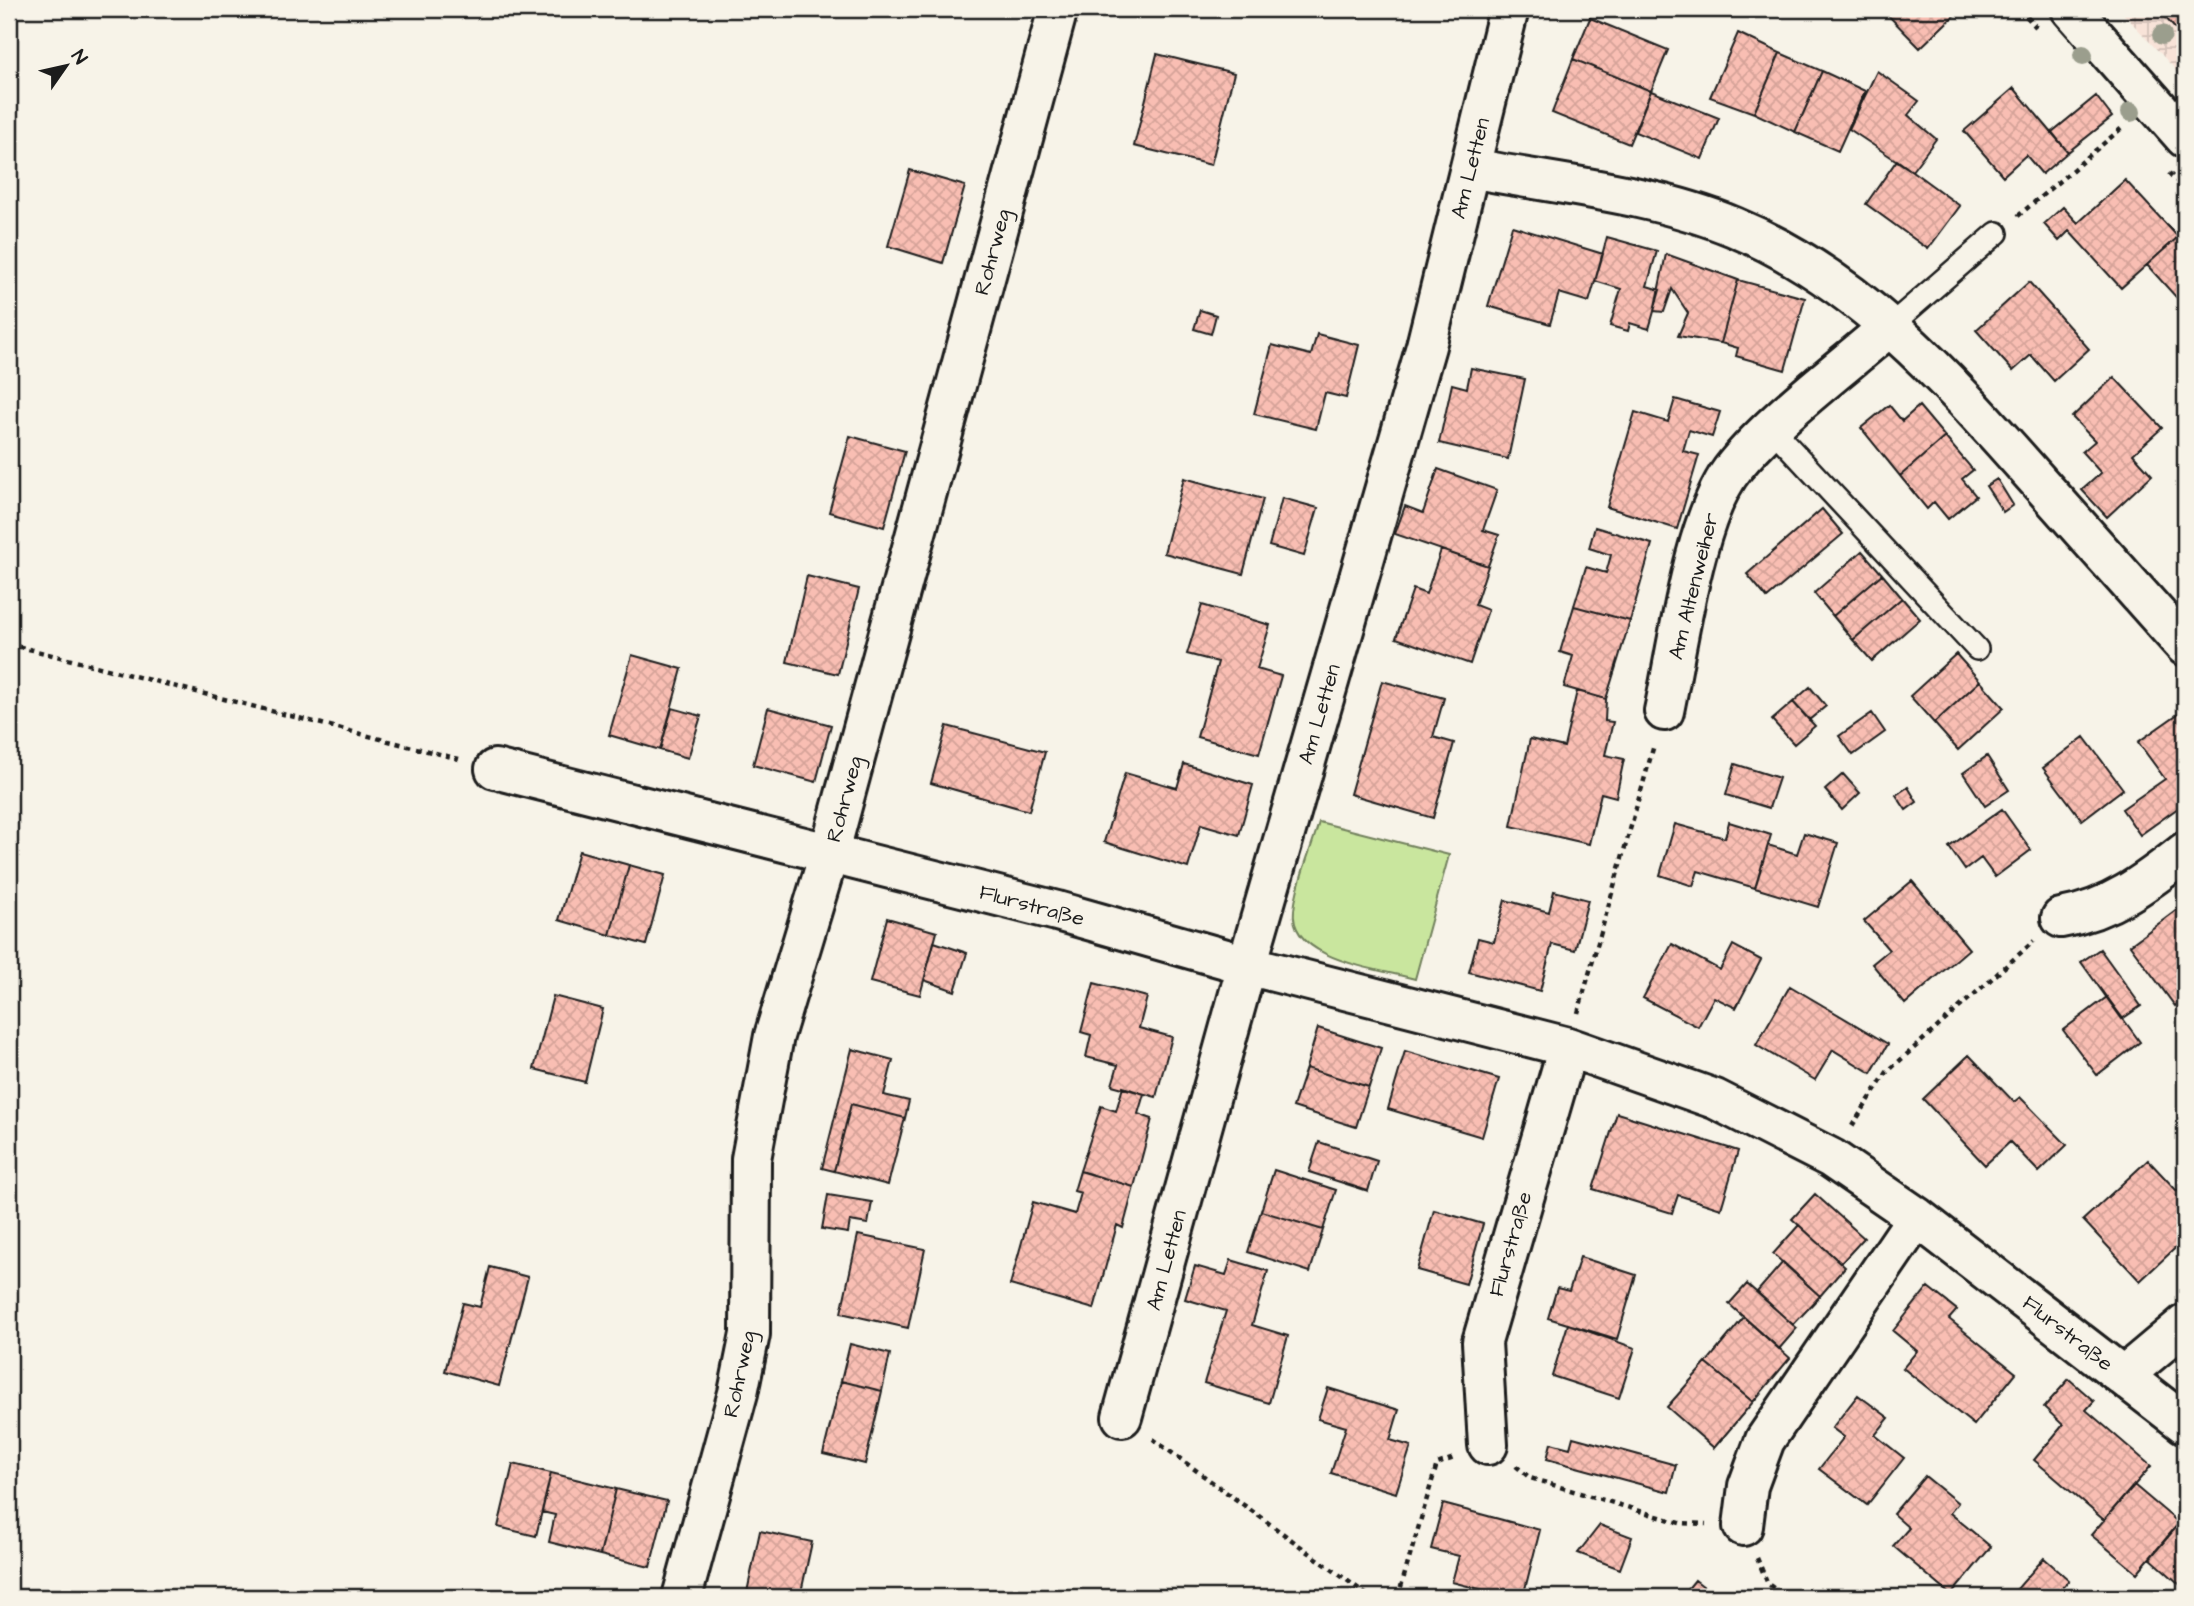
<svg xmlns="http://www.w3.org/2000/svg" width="2194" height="1606" viewBox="0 0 2194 1606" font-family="'Architects Daughter',sans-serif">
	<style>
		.industrial { fill: url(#industrial-grid) }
		.green { fill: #c9e69e; stroke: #72815d; stroke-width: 2 }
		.building { fill: url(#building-cross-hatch); stroke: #1c1c1c; stroke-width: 2 }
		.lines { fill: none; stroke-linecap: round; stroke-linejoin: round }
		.service-casing { stroke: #1c1c1c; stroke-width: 26 }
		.minor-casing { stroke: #1c1c1c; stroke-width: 44 }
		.path { stroke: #1c1c1c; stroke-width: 4.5; stroke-dasharray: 5 5; stroke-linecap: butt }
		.service { stroke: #f7f3e8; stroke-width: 21 }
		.minor { stroke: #f7f3e8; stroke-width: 38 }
		.tree { fill: #9b9e8d }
		.labels { text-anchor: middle; stroke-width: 6; stroke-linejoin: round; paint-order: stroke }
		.street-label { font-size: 21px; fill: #1c1c1c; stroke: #f7f3e8 }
	</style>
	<defs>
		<pattern id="industrial-grid" width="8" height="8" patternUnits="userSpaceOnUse" patternTransform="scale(1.75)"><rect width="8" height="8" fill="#f8e3d8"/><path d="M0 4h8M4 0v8" fill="none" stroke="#d4c2b9"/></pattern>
		<pattern id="building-cross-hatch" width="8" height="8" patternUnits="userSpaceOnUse" patternTransform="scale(1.75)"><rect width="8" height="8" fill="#f9beb3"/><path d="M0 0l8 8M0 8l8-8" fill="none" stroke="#d5a399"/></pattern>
	</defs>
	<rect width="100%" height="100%" fill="#f7f3e8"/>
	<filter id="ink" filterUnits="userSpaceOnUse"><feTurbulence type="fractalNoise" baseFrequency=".0143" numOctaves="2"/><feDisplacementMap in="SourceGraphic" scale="14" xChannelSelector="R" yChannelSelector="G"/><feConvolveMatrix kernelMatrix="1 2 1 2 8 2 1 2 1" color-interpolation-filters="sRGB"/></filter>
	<g filter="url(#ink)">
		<!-- industrial -->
		<path class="industrial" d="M2119,9H2185V81L2174,68Z"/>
		<!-- green -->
		<path class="green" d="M1319,822L1449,855L1415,979C1380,969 1288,960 1294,910C1297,881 1311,850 1319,822Z"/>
		<!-- building -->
		<path class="building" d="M1882,9H1961L1920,48Z
			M2158,9H2185V40Z
			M1590,18L1668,50L1651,91L1573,59Z
			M1738,33L1780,53L1754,113L1710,97Z
			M1780,53L1822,71L1795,132L1754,113Z
			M1157,54L1234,73L1211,165L1134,146Z
			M1573,59L1651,91L1629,144L1552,113Z
			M1822,71L1865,91L1838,151L1795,132Z
			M1877,71L1919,101L1908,115L1936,139L1912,171L1849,129Z
			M2014,88L2068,152L2042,174L2026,155L2003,176L1964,131Z
			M1651,91L1719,118L1702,159L1635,132Z
			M2096,96L2112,117L2068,152L2052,132Z
			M1897,160L1960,206L1928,249L1866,204Z
			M910,170L965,186L943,263L888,246Z
			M2125,180L2178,237L2121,288L2069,231L2059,241L2044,224L2063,207L2078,223Z
			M1512,226L1603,254L1589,302L1559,293L1550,324L1488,306Z
			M1607,237L1657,251L1647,286L1660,290L1649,329L1630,323L1628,331L1610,326L1621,289L1595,281Z
			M2178,237L2185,245V307L2147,265Z
			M1666,254L1738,280L1721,343L1678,336L1688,313L1672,289L1664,312L1654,311Z
			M1738,280L1805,298L1785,370L1736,356L1738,348L1721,343Z
			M2029,282L2089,349L2054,381L2031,355L2013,371L1976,330Z
			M1200,310L1216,315L1211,334L1194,329Z
			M1317,334L1359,345L1346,398L1325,393L1316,429L1254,414L1272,345L1311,355Z
			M1471,368L1525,379L1508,459L1439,443L1452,384L1467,388Z
			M2114,377L2162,428L2133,454L2152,475L2107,517L2082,490L2101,473L2082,452L2095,441L2072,417Z
			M1675,399L1720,412L1712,437L1689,430L1683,451L1699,455L1677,529L1607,507L1635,412L1668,422Z
			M1889,405L1902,421L1919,406L1945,437L1900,476L1861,428Z
			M850,436L905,451L884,527L829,512Z
			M1945,437L1973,470L1962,479L1976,496L1948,519L1934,502L1927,509L1900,476Z
			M1438,469L1497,490L1483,530L1499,535L1488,566L1395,534L1405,506L1423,513Z
			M1184,478L1263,499L1243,574L1164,553Z
			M1997,479L2013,505L2003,512L1986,486Z
			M1282,498L1318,508L1304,556L1269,546Z
			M1822,509L1843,534L1767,598L1747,574Z
			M1595,527L1652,544L1630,621L1574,606L1586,567L1606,573L1611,555L1589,548Z
			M1441,550L1488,566L1475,605L1488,610L1470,664L1396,638L1413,589L1426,594Z
			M1862,551L1882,574L1833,616L1814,593Z
			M1882,574L1902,598L1853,640L1833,616Z
			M807,576L859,589L838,674L787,662Z
			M1902,598L1920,619L1872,661L1853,640Z
			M1202,605L1270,625L1257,669L1281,676L1259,754L1197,737L1218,662L1187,654Z
			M1574,606L1630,621L1606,699L1564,687L1573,656L1560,652Z
			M1956,654L1980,681L1934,723L1910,696Z
			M632,655L682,669L660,750L609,735Z
			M1382,681L1444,698L1433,737L1454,743L1433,818L1350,794Z
			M1980,681L2004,708L1958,750L1934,723Z
			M1810,687L1826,706L1809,720L1793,702Z
			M1577,691L1606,699L1605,721L1613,722L1605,755L1624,759L1616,797L1601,793L1589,844L1511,826L1530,739L1564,747Z
			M1793,702L1815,726L1794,744L1772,720Z
			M672,708L701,716L688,758L660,750Z
			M768,708L831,725L816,782L753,765Z
			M2185,709V803L2140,835L2122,809L2165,779L2138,742Z
			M1872,713L1885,732L1853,755L1839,736Z
			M947,726L1045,752L1029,811L931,783Z
			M2084,737L2123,789L2082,820L2043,768Z
			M1987,756L2009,790L1985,806L1963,773Z
			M1184,764L1253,785L1239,835L1201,824L1188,868L1104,842L1125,773L1177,788Z
			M1735,764L1779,778L1769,808L1726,795Z
			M1843,774L1860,793L1842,810L1825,790Z
			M1908,787L1917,802L1906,810L1896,795Z
			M2002,809L2031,850L1995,877L1981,858L1965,870L1949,847Z
			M1729,822L1771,835L1755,888L1698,871L1693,886L1660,875L1675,824L1725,838Z
			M1804,833L1838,843L1818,907L1755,888L1768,845L1797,854Z
			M579,851L629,865L610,935L559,920Z
			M629,865L665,875L646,945L610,935Z
			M1912,881L1969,949L1905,1004L1872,964L1889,950L1864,921Z
			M1554,891L1588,900L1575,950L1552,944L1540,991L1469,972L1478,938L1494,942L1505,900L1549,912Z
			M2185,904V998L2175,1006L2130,945Z
			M887,918L937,932L920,995L870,982Z
			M934,942L967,953L955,991L924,980Z
			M1672,944L1720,970L1733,945L1761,960L1736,1008L1714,997L1698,1027L1643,998Z
			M2100,949L2141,1006L2122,1019L2081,962Z
			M1094,983L1147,997L1139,1028L1172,1037L1156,1097L1112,1085L1118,1065L1086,1057L1091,1035L1081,1032Z
			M1790,986L1888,1044L1871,1073L1833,1050L1815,1080L1756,1045Z
			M553,996L603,1009L585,1082L534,1069Z
			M2107,997L2140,1042L2097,1075L2063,1030Z
			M1318,1028L1381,1048L1369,1087L1306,1068Z
			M852,1049L893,1060L884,1095L909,1101L905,1118L851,1104L834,1171L822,1168Z
			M1405,1051L1499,1079L1482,1137L1388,1109Z
			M1969,1055L2014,1102L2020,1097L2067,1145L2039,1172L2010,1142L1985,1165L1923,1099Z
			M1306,1068L1369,1087L1356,1127L1293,1107Z
			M1123,1087L1144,1094L1138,1114L1152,1119L1134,1187L1080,1171L1101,1106L1116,1111Z
			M851,1104L905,1118L888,1185L834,1171Z
			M1617,1113L1738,1151L1721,1209L1678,1195L1672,1213L1593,1189Z
			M1319,1142L1377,1161L1368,1191L1309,1172Z
			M2148,1160L2177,1191L2185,1183V1239L2140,1281L2083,1220Z
			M1274,1170L1336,1190L1323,1230L1261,1211Z
			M1080,1171L1134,1187L1123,1228L1117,1225L1094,1309L1010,1285L1033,1202L1075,1214L1081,1193L1074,1191Z
			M1815,1194L1864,1238L1841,1263L1792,1219Z
			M828,1195L872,1202L868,1224L850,1221L848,1233L822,1229Z
			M1434,1210L1483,1224L1466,1284L1417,1270Z
			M1261,1211L1323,1230L1310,1272L1248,1252Z
			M1799,1225L1845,1267L1820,1296L1773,1254Z
			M858,1235L925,1249L908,1328L841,1313Z
			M1580,1257L1636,1275L1617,1339L1548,1318L1557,1288L1569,1291Z
			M1231,1260L1268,1271L1252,1325L1288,1336L1269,1403L1204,1383L1226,1311L1185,1299L1195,1266L1226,1275Z
			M1783,1262L1820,1296L1793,1325L1757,1292Z
			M490,1267L528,1277L499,1386L445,1371L463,1303L480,1307Z
			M1747,1284L1797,1328L1779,1349L1729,1304Z
			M1928,1287L1957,1310L1949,1319L2016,1373L1974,1425L1903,1368L1917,1351L1893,1331Z
			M1744,1317L1790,1358L1753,1402L1706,1363Z
			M1568,1324L1635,1348L1619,1398L1552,1376Z
			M850,1344L890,1354L882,1391L841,1381Z
			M1706,1363L1753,1402L1714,1448L1667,1407Z
			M2069,1379L2094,1401L2086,1410L2151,1466L2104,1520L2034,1460L2063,1425L2044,1407Z
			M841,1381L882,1391L865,1464L823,1454Z
			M1328,1388L1399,1410L1390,1440L1411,1446L1396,1493L1331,1473L1346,1427L1318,1419Z
			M1858,1395L1889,1418L1875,1435L1904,1458L1867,1505L1819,1469L1844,1437L1832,1428Z
			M1573,1437L1676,1465L1669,1492L1547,1459L1551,1443L1570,1448Z
			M513,1464L551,1473L536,1536L498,1527Z
			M551,1473L616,1489L600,1555L549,1542L555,1515L542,1512Z
			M1925,1476L1958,1503L1950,1513L1991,1547L1951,1595L1893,1546L1909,1528L1893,1514Z
			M2134,1485L2179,1523L2137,1573L2091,1535Z
			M616,1489L667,1501L650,1567L600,1555Z
			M1443,1504L1540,1530L1523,1597H1510L1452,1582L1459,1556L1431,1549Z
			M2185,1517V1589L2150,1558Z
			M1600,1525L1632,1537L1620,1569L1578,1553Z
			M760,1531L812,1542L800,1597H746Z
			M2044,1558L2069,1580L2054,1597H2010Z
			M1695,1580L1717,1597H1681Z"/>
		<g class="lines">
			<defs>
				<path id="service" d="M1890,326L1997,233
					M1772,429L1977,649"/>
				<path id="minor" d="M2071,9L2185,138
					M1471,168C1558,185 1652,193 1734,227C1856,277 1945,376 2030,472C2082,530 2133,588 2185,646
					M1664,711C1678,645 1694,515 1735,466C1775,417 1842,368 1890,326
					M495,769L1057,911L1247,965L1568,1047L1715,1099L1831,1158L1917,1217L2185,1424
					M2061,918C2110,910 2147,882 2185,852
					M2123,1376L2185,1324
					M1122,1417L1247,965L1426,346L1509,9
					M1488,1445L1482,1342L1568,1047
					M1743,1526L1748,1486L1765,1440L1917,1217
					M682,1597L738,1393L750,1334L751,1159L774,1036L829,854L1058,9"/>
			</defs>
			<!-- service casing -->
			<use href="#service" class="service-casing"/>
			<!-- minor casing -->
			<use href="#minor" class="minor-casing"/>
			<!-- path -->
			<path class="path" d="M2020,9L2036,27
				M2169,173L2185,190
				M2018,216L2123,127
				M9,644L459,759
				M1578,1013L1654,745
				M1852,1126L1887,1072L2034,941
				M1153,1439L1370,1597
				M1516,1466L1530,1478L1680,1523L1706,1524
				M1757,1558L1768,1584L1786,1597
				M1398,1597L1437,1464L1454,1458"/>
			<!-- service -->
			<use href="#service" class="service"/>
			<!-- minor -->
			<use href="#minor" class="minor"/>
		</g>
		<!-- trees -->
		<g class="tree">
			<circle cx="2162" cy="35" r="10"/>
			<circle cx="2083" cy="55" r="10"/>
			<circle cx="2131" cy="112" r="10"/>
		</g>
	</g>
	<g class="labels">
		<!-- street labels -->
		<g class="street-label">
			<text transform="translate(1470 168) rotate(-76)" y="7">Am Letten</text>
			<text transform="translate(992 252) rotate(-75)" y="7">Rohrweg</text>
			<text transform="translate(1693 586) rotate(-76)" y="7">Am Altenweiher</text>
			<text transform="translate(1319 714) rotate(-74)" y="7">Am Letten</text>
			<text transform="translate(844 799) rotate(-75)" y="7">Rohrweg</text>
			<text transform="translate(1032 905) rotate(15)" y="7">Flurstraße</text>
			<text transform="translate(1510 1244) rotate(-74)" y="7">Flurstraße</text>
			<text transform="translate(1166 1260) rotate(-75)" y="7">Am Letten</text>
			<text transform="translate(2068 1333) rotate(38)" y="7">Flurstraße</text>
			<text transform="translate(739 1374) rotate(-78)" y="7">Rohrweg</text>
		</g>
	</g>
	<!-- margin -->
	<rect width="2194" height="1606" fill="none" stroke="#f7f3e8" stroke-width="35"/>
	<rect x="18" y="18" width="2159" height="1571" fill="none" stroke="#1c1c1c" stroke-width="2.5" filter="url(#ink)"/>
	<!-- north arrow -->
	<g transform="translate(66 66) rotate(56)" stroke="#f7f3e8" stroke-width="5" paint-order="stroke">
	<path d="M0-5L12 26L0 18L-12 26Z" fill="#1c1c1c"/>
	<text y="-10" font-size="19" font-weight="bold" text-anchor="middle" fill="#1c1c1c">N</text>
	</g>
</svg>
